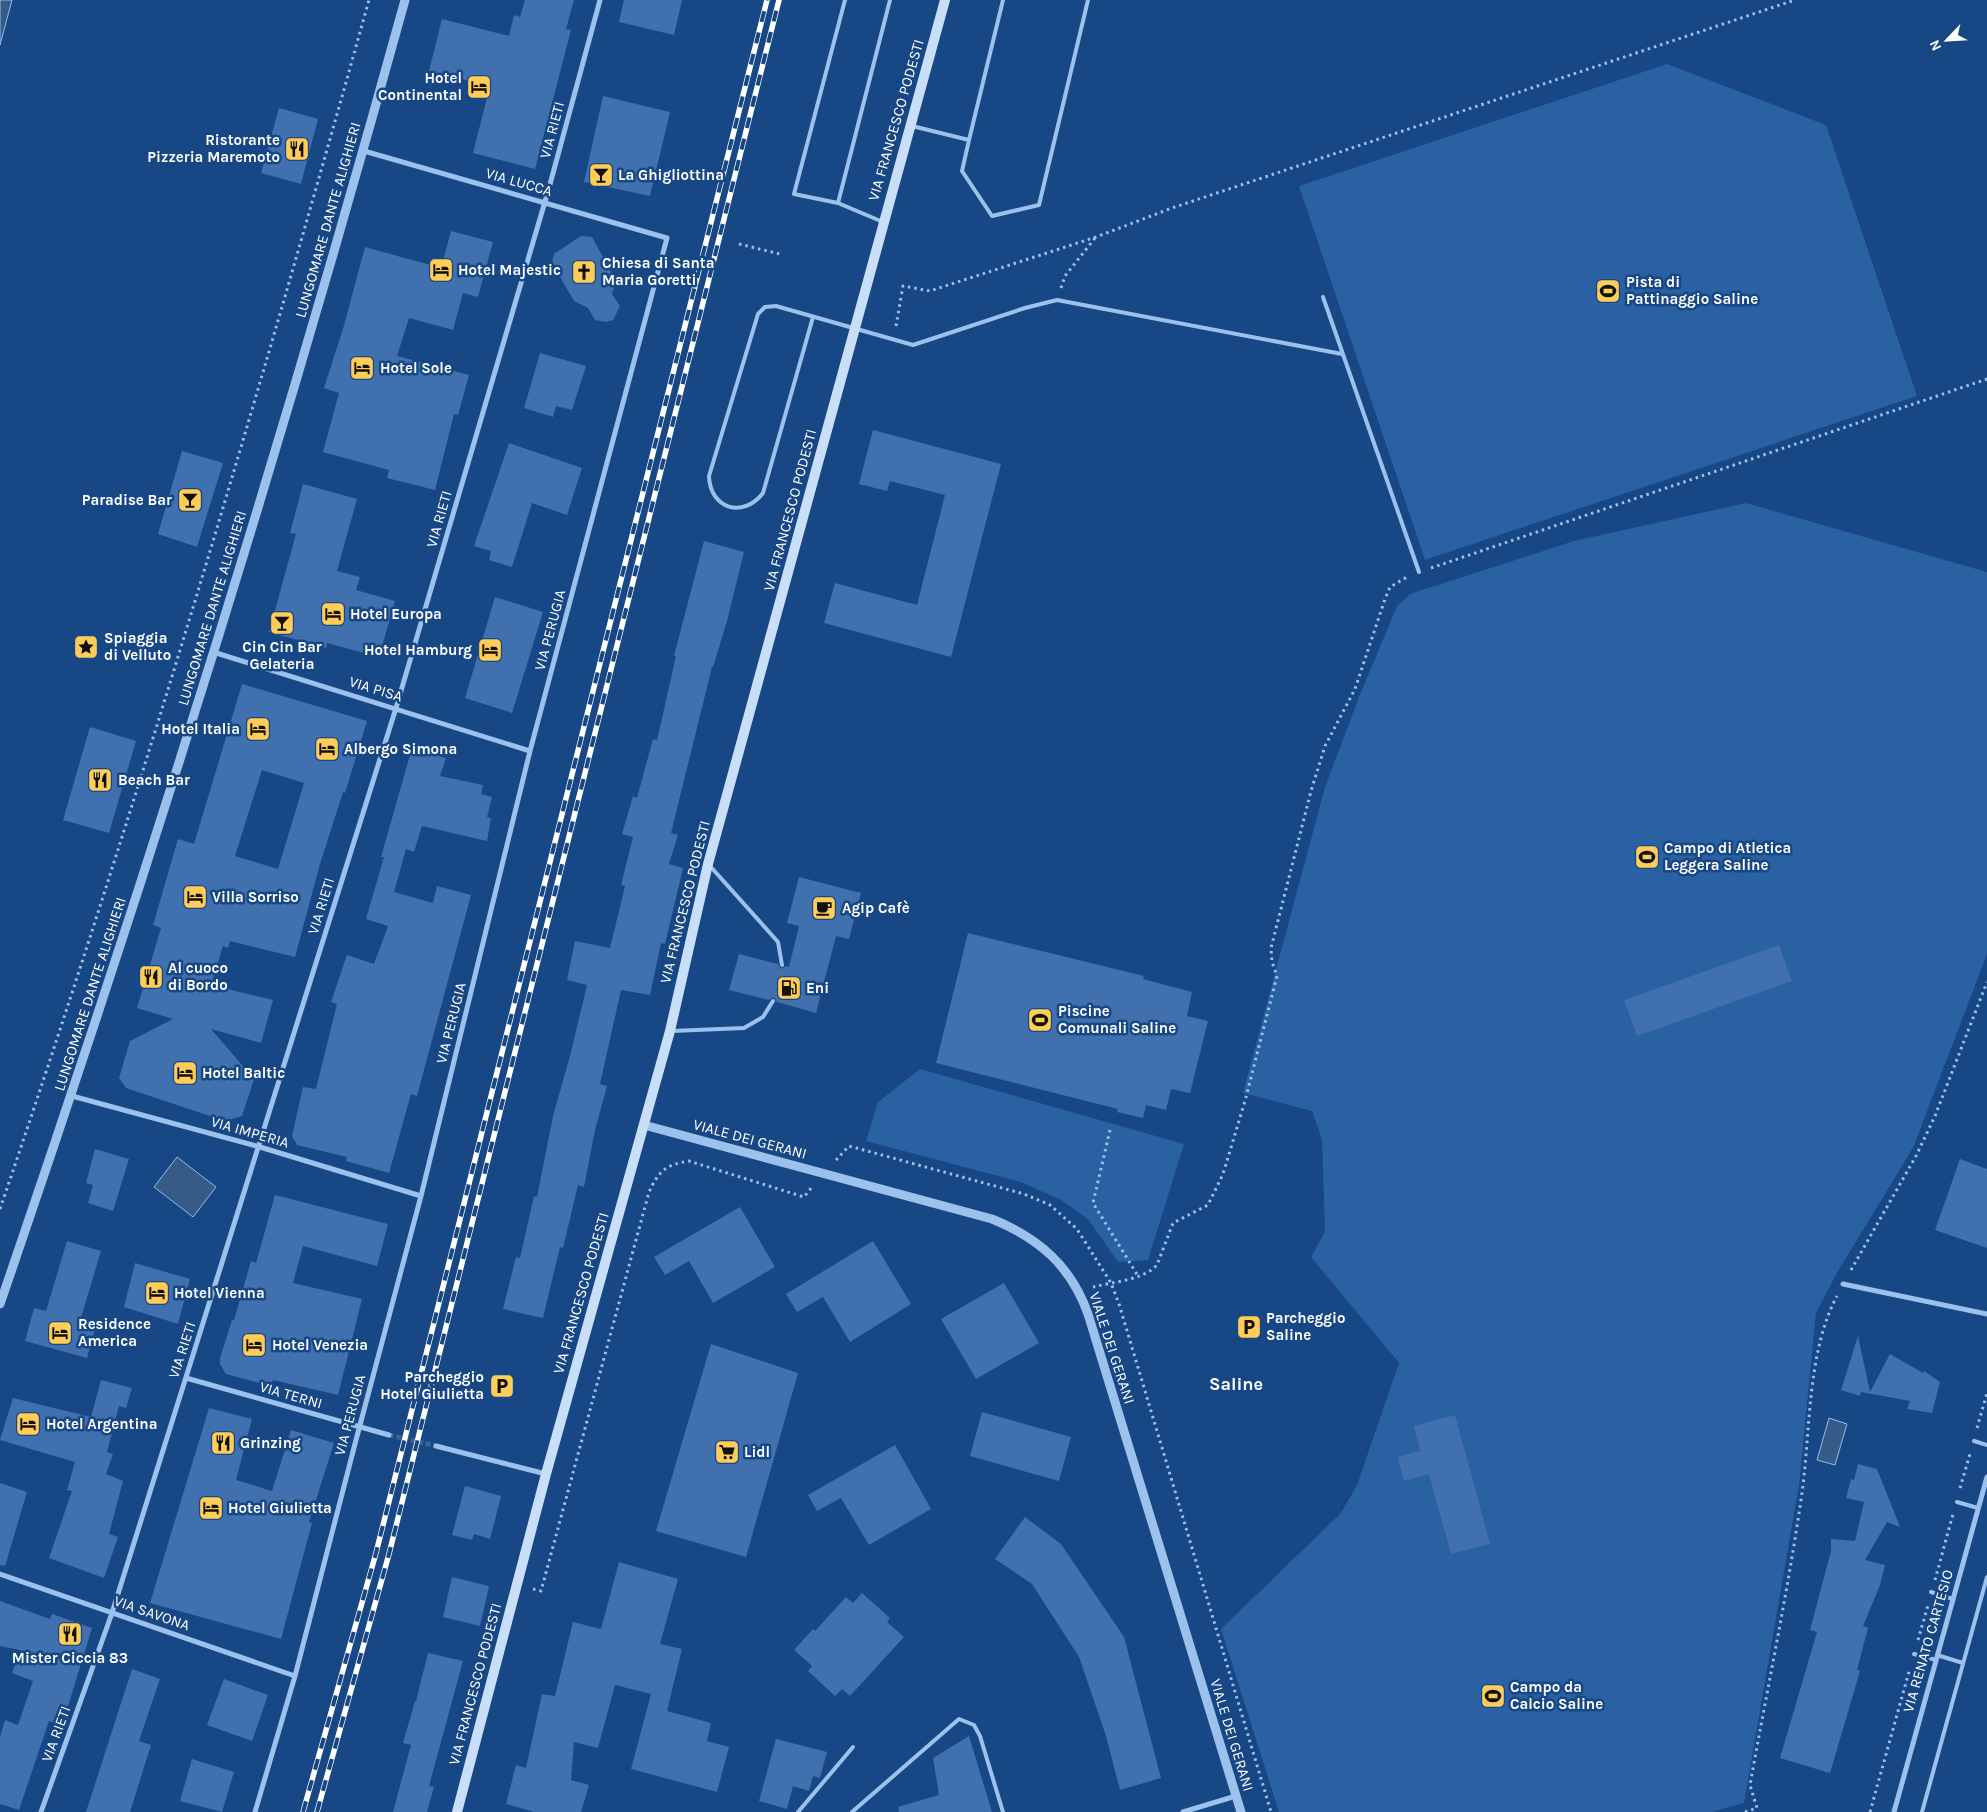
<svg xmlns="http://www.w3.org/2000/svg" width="1987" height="1812" viewBox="0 0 1987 1812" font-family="Karla,sans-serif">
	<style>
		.green { fill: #2a61a3 }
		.water { fill: #375b87; stroke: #8ebcef }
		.building { fill: #4071ae; fill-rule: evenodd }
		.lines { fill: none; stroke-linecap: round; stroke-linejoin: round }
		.minor-tunnel { stroke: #3a6396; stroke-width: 5; stroke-dasharray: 5 2.5; stroke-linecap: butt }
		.path { stroke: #9cc1ed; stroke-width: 3; stroke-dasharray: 2.5 4; stroke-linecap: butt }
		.service { stroke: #9cc1ed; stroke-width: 4 }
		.minor { stroke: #9cc1ed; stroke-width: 5 }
		.tertiary { stroke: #9cc1ed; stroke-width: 9 }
		.secondary { stroke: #c8def9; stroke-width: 10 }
		.rail-casing { stroke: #fff; stroke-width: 5.5 }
		.rail { stroke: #174784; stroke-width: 4; stroke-dasharray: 11; stroke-linecap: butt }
		.labels { text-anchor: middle; stroke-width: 5; stroke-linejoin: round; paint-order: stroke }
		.poi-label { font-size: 15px; font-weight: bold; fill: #fff; stroke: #174784; text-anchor: start }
		.street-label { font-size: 15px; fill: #fff; stroke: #174784 }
		.quarter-label { font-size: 18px; font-weight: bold; fill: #fff; stroke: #174784 }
	</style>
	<rect width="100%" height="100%" fill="#174784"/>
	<!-- green -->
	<path class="green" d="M1667,64L1826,125L1917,396L1425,560L1299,186Z
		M1746,503L1987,572V954L1913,1148L1838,1271L1816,1313L1799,1485L1744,1803L1712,1812H1279L1221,1629L1341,1513L1357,1485L1399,1363L1311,1257L1325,1232L1322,1139L1312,1111L1243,1093L1325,787L1359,697L1397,606L1410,594L1574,541Z
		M920,1069L1184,1144L1148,1260L1118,1262L1088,1219L1061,1200L1021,1182L866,1141L878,1102Z"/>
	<!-- water -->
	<path class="water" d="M0,0H12L0,45Z
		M177,1157L216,1187L193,1217L154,1187Z
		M1829,1418L1847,1424L1835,1465L1817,1460Z"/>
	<!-- building -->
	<path class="building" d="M525,0H574L566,29L571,30L535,169L473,153L490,86L429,71L442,19L509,36L514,15L520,17Z
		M624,0H682L674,35L619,22Z
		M603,96L670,112L650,196L584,182Z
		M279,108L318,119L301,184L261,173Z
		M451,231L493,242L478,297L463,293L453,330L409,318L397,356L469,375L458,415L454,414L435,490L387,478L389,470L323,452L339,393L324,388L343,329L365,247L441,268Z
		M581,236L592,237L616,281L612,294L620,306L613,320L606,322L595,320L588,308L574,301L552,263L554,254Z
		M540,353L586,366L572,410L556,406L553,417L524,408Z
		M873,430L1001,464L951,657L824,623L835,583L917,605L945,495L890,481L887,491L859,484Z
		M509,443L582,468L567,515L532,503L512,567L489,560L491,551L474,546Z
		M182,451L223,463L197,547L158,534Z
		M303,484L357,499L337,571L360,577L356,590L395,601L379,657L327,643L326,648L269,632L296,534L290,533Z
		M704,541L744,552L727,621L713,667H712L671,833L678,835L669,864L683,868L665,944L661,943L650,995L621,990L600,1084L607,1086L595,1130L584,1187L578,1185L563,1248L560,1247L543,1318L503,1309L516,1257L520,1258L534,1196L537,1197L553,1116L570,1056L587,985L567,980L575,941L610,948L625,886L621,885L633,837L622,834L633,796L637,798L653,739L657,740L676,656H674Z
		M495,597L543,612L512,713L465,698Z
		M242,684L367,721L345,793L343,792L320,864L295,957L230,941L228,948L223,946L211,985L273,1000L261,1043L211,1029L254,1079L242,1116L225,1121L126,1088L119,1078L130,1041L173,1019L137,1008L161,928L153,925L178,839L194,844ZM262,770L304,783L278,869L235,856Z
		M90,727L136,741L109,833L63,820Z
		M412,748L446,758L440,776L483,785L481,794L492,797L487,817L491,818L487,841L422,826L414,852L406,849L394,892L433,903L437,886L471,895L417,1096L411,1094L389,1173L346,1161L347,1157L297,1145L292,1136L303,1087L316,1089L337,1004L331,1002L347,955L374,964L388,926L366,919L384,857H381Z
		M799,877L861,893L849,939L836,936L816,1013L777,1002L774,997L769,1000L729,990L739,954L778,964L781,969L786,966L789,967L799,926L787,923Z
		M968,933L1144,976L1143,979L1192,992L1187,1016L1208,1021L1190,1093L1171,1089L1166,1110L1146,1105L1143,1118L1117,1112L1118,1109L936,1063Z
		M1779,945L1792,981L1637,1036L1624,1000Z
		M95,1149L129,1159L113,1211L88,1203L93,1185L86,1183Z
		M1960,1159L1987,1169V1248L1935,1230Z
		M275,1195L388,1224L377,1266L303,1246L293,1283L362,1299L338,1395L273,1380L271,1386L226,1374L220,1364V1358L232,1320H234L251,1261L256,1263Z
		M740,1207L775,1267L713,1303L689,1261L665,1275L654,1257Z
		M67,1241L101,1251L80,1321L96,1325L87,1358L25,1341L34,1308L46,1311Z
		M873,1241L911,1304L850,1342L823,1297L797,1312L786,1294Z
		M135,1263L190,1279L178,1324L124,1307Z
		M1004,1283L1039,1343L976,1379L941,1319Z
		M1858,1336L1870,1392L1890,1354L1923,1373L1924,1371L1940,1382L1932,1413L1907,1409L1910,1401L1861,1392L1860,1396L1841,1390Z
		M711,1344L798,1373L746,1557L656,1531Z
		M101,1380L132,1388L126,1408L119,1406L107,1452L113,1454L106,1474L123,1481L109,1534L118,1537L104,1578L49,1558L72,1491L67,1490L75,1462L0,1440L13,1398L91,1417Z
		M209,1408L252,1419L236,1480L272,1491L291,1430L334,1443L309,1522L312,1523L281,1639L150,1603Z
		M982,1412L1071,1437L1059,1481L970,1456Z
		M1455,1415L1490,1544L1451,1554L1429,1474L1404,1481L1398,1457L1420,1451L1414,1426Z
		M895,1445L931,1509L869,1545L841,1498L817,1511L808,1495Z
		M1858,1464L1877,1469L1900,1527L1887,1522L1865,1560L1885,1565L1880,1585L1863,1626L1868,1628L1857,1670L1860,1671L1830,1773L1780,1758L1817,1632L1810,1630L1831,1551V1539L1855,1541L1864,1502L1846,1498L1851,1479L1854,1480Z
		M0,1483L27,1492L5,1566L0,1565Z
		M465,1486L501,1496L490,1539L474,1534L472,1540L452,1535Z
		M1025,1517L1061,1544L1124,1637L1161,1778L1120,1790L1106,1736L1079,1657L1032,1584L995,1559Z
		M619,1562L678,1579L660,1644L682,1649L667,1711L711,1723L707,1741L729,1747L717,1792L631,1769L651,1694L615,1685L598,1748L574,1742L571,1780L589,1785L581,1812H534L506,1804L516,1765L526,1768L542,1694L555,1696L573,1622L601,1629Z
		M452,1577L489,1586L480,1626L443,1617Z
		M862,1593L890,1618L887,1622L904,1637L850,1696L842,1689L835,1696L808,1671L812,1666L794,1650L813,1629L815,1631L846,1597L853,1603Z
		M0,1601L50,1619L52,1614L92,1628L62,1726L49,1721L19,1810L0,1804V1737L5,1720L18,1725L33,1681L12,1673L20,1650L0,1646Z
		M428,1653L463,1661L429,1786L434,1787L427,1812H393L411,1745L403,1743L415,1701H416Z
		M132,1669L160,1679L139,1741L151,1745L130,1812H86Z
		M224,1679L268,1695L252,1741L207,1725Z
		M969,1736L992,1812H899L898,1807L939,1795L933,1758Z
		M776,1739L827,1752L820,1778L813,1776L809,1791L793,1786L787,1809L759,1801Z
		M192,1759L234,1772L222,1812L180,1801Z"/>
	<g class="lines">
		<!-- minor-tunnel -->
		<path class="minor-tunnel" d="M389,1435L436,1446"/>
		<!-- path -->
		<path class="path" d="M739,244L780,254
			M1061,288L1065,276L1095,238
			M896,326L903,286L930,291L1096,237L1172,208L1795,0
			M1431,568L1987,379
			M1110,1130L1093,1203L1138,1276
			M836,1160L849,1146L1024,1194L1050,1205L1077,1229L1111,1283L1119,1304L1271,1812
			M0,1209C136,810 256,406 369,0
			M1851,1270L1916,1156L1935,1116L1987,982
			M1093,1287C1113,1282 1143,1280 1157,1265L1173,1223L1208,1205L1223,1174L1245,1101L1277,976L1272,962L1271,948L1311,791L1325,746L1355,689L1385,599L1390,587L1407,577
			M1977,1428L1987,1393
			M1960,1488L1970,1454
			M1935,1580L1953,1514
			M533,1589L541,1591L649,1192C659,1171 665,1165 689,1161L804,1197L812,1187
			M1918,1640L1928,1605
			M1745,1812L1757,1808L1750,1785C1767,1690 1787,1596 1801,1500C1811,1435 1806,1354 1837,1296
			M1870,1812L1910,1668"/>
		<!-- service -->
		<path class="service" d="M845,0L794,194L838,203L883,222
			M912,126L969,140L1003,0
			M969,140L962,171L992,216L1039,205L1088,0
			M838,203L890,0
			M1323,297L1419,572
			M813,317L763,493C743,519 710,509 709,476L758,314L765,307L776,306L913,345L1025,308L1057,300L1342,354
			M710,866L778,942L782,965
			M672,1031L744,1028L763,1017L773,1001
			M1974,1441L1987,1445
			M1957,1502L1978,1508
			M1931,1592L1953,1599
			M1914,1654L1936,1660
			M1937,1655L1963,1663
			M798,1812L853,1747
			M852,1812L959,1719L974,1725L980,1736L1003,1812
			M1922,1812L1987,1577"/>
		<!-- minor -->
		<path class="minor" d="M213,652L530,751
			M72,1096L260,1147L421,1196
			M1843,1284L1987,1314
			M186,1378L389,1435
			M436,1446L546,1474
			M0,1574L295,1676
			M41,1812L112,1613L396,708L549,188L600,0
			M255,1812L295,1676L356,1440L421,1196L530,751L667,238L364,151
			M1183,1812L1236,1796
			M1894,1812L1987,1477"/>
		<!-- tertiary -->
		<path class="tertiary" d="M644,1125L992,1219C1039,1238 1071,1266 1088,1314L1241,1812
			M0,1304C148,874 284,439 405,0"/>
		<!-- secondary -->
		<path class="secondary" d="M457,1812L546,1474L670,1031L708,864L945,0"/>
		<defs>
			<path id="rail" d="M303,1812L376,1553L767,0
				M317,1812L389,1554L779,0"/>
		</defs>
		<!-- rail casing -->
		<use href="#rail" class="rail-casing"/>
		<!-- rail -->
		<use href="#rail" class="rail"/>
	</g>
	<!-- icons -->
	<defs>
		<symbol id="hotel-square" viewBox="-11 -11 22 22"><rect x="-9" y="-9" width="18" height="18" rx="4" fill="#ffcd57" stroke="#174784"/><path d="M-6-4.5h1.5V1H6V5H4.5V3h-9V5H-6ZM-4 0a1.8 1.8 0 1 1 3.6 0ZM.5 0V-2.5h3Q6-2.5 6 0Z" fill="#111"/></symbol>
		<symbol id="restaurant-square" viewBox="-11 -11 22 22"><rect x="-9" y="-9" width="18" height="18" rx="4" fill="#ffcd57" stroke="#174784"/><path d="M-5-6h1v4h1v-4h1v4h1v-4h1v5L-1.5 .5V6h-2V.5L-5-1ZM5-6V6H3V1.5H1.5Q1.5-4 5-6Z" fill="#111"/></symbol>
		<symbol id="bar-square" viewBox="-11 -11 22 22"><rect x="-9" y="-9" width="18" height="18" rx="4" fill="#ffcd57" stroke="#174784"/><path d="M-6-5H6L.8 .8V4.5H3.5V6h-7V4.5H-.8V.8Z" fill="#111"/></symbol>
		<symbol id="church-square" viewBox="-11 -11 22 22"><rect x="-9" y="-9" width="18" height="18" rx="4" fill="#ffcd57" stroke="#174784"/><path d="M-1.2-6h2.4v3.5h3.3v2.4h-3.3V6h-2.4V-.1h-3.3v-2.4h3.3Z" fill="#111"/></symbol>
		<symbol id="stadium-square" viewBox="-11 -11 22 22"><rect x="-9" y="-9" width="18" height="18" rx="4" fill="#ffcd57" stroke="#174784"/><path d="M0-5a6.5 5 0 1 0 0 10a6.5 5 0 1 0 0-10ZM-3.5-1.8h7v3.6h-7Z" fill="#111"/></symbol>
		<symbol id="sight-square" viewBox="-11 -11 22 22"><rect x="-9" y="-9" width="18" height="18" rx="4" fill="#ffcd57" stroke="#174784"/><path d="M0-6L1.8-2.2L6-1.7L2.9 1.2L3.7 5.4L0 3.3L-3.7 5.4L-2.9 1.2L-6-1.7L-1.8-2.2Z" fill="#111"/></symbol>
		<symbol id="cafe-square" viewBox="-11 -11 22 22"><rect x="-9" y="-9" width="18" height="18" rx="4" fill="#ffcd57" stroke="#174784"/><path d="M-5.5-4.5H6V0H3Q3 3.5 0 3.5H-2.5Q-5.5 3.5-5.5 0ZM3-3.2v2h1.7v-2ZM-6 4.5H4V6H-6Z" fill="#111"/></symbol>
		<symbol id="fuel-square" viewBox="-11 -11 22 22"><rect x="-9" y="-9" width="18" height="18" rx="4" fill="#ffcd57" stroke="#174784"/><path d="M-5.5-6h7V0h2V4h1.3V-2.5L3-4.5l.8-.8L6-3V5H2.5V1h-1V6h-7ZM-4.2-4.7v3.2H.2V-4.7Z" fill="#111"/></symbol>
		<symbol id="parking-square" viewBox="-11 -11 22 22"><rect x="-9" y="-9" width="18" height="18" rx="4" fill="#ffcd57" stroke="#174784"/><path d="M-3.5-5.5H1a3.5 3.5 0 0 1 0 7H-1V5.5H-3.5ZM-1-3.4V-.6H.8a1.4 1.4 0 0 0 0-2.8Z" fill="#111"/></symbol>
		<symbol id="supermarket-square" viewBox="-11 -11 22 22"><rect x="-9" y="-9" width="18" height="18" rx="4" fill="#ffcd57" stroke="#174784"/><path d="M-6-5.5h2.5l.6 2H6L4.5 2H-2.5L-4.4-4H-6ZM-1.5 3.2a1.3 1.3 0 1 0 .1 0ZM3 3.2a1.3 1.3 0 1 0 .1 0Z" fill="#111"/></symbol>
	</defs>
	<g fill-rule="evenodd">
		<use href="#hotel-square" x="465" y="73" width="28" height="28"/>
		<use href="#restaurant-square" x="283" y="135" width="28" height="28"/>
		<use href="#bar-square" x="587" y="161" width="28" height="28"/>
		<use href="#hotel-square" x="427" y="256" width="28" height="28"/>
		<use href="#church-square" x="570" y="258" width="28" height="28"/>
		<use href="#stadium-square" x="1594" y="277" width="28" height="28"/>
		<use href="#hotel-square" x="348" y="354" width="28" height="28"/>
		<use href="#bar-square" x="176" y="486" width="28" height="28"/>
		<use href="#hotel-square" x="319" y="600" width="28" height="28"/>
		<use href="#bar-square" x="268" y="609" width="28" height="28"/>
		<use href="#sight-square" x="72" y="633" width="28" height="28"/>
		<use href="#hotel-square" x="476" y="636" width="28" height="28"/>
		<use href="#hotel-square" x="244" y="715" width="28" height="28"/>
		<use href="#hotel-square" x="313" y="735" width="28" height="28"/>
		<use href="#restaurant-square" x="86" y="766" width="28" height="28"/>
		<use href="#stadium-square" x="1633" y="843" width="28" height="28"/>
		<use href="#hotel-square" x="181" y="883" width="28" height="28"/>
		<use href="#cafe-square" x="810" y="894" width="28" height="28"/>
		<use href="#restaurant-square" x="137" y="963" width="28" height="28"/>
		<use href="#fuel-square" x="775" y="974" width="28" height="28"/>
		<use href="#stadium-square" x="1026" y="1006" width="28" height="28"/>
		<use href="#hotel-square" x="171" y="1059" width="28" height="28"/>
		<use href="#hotel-square" x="143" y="1279" width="28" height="28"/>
		<use href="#parking-square" x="1235" y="1313" width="28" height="28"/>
		<use href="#hotel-square" x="46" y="1319" width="28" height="28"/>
		<use href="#hotel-square" x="240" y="1331" width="28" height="28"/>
		<use href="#parking-square" x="488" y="1372" width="28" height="28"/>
		<use href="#hotel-square" x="14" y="1410" width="28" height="28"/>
		<use href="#restaurant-square" x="209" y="1429" width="28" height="28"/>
		<use href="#supermarket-square" x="713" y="1438" width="28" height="28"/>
		<use href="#hotel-square" x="197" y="1494" width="28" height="28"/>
		<use href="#restaurant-square" x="56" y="1620" width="28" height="28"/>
		<use href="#stadium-square" x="1479" y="1682" width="28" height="28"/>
	</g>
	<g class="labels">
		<!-- poi labels -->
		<g class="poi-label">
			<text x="462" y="83" text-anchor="end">Hotel<tspan x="462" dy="17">Continental</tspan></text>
			<text x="280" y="145" text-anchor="end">Ristorante<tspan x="280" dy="17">Pizzeria Maremoto</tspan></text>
			<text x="618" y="180">La Ghigliottina</text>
			<text x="602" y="268">Chiesa di Santa<tspan x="602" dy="17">Maria Goretti</tspan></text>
			<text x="458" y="275">Hotel Majestic</text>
			<text x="1626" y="287">Pista di<tspan x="1626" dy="17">Pattinaggio Saline</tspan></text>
			<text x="380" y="373">Hotel Sole</text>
			<text x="172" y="505" text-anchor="end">Paradise Bar</text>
			<text x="350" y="619">Hotel Europa</text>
			<text x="104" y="643">Spiaggia<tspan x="104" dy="17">di Velluto</tspan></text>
			<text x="282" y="652" text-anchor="middle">Cin Cin Bar<tspan x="282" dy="17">Gelateria</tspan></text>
			<text x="472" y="655" text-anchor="end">Hotel Hamburg</text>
			<text x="240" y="734" text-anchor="end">Hotel Italia</text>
			<text x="344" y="754">Albergo Simona</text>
			<text x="118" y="785">Beach Bar</text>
			<text x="1664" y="853">Campo di Atletica<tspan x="1664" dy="17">Leggera Saline</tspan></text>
			<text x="212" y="902">Villa Sorriso</text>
			<text x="842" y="913">Agip Cafè</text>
			<text x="168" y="973">Al cuoco<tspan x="168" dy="17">di Bordo</tspan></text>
			<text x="806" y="993">Eni</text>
			<text x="1058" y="1016">Piscine<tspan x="1058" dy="17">Comunali Saline</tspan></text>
			<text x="202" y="1078">Hotel Baltic</text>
			<text x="174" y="1298">Hotel Vienna</text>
			<text x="1266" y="1323">Parcheggio<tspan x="1266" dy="17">Saline</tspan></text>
			<text x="78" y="1329">Residence<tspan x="78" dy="17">America</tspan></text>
			<text x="272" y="1350">Hotel Venezia</text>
			<text x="484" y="1382" text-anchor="end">Parcheggio<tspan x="484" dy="17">Hotel Giulietta</tspan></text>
			<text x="46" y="1429">Hotel Argentina</text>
			<text x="240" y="1448">Grinzing</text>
			<text x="744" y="1457">Lidl</text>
			<text x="228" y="1513">Hotel Giulietta</text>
			<text x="70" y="1663" text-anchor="middle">Mister Ciccia 83</text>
			<text x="1510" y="1692">Campo da<tspan x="1510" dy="17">Calcio Saline</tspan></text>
		</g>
		<!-- street labels -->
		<g class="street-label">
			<text transform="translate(896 120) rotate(-74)" y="5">VIA FRANCESCO PODESTI</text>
			<text transform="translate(552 130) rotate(-75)" y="5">VIA RIETI</text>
			<text transform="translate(519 182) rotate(16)" y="5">VIA LUCCA</text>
			<text transform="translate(328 220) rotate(-74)" y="5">LUNGOMARE DANTE ALIGHIERI</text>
			<text transform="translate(790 510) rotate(-75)" y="5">VIA FRANCESCO PODESTI</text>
			<text transform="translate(439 519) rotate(-74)" y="5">VIA RIETI</text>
			<text transform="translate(212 608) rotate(-73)" y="5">LUNGOMARE DANTE ALIGHIERI</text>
			<text transform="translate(550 630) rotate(-75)" y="5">VIA PERUGIA</text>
			<text transform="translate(376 689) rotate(17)" y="5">VIA PISA</text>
			<text transform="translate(685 902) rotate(-76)" y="5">VIA FRANCESCO PODESTI</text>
			<text transform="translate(321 906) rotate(-73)" y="5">VIA RIETI</text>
			<text transform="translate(90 994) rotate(-72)" y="5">LUNGOMARE DANTE ALIGHIERI</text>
			<text transform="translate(451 1023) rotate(-76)" y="5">VIA PERUGIA</text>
			<text transform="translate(250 1132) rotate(16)" y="5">VIA IMPERIA</text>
			<text transform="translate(750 1139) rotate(15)" y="5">VIALE DEI GERANI</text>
			<text transform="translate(581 1293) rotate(-74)" y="5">VIA FRANCESCO PODESTI</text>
			<text transform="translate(1112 1348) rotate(72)" y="5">VIALE DEI GERANI</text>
			<text transform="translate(182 1350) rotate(-72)" y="5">VIA RIETI</text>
			<text transform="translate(291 1395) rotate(16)" y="5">VIA TERNI</text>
			<text transform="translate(350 1415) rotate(-75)" y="5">VIA PERUGIA</text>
			<text transform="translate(152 1613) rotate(19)" y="5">VIA SAVONA</text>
			<text transform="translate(1928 1641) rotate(-74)" y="5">VIA RENATO CARTESIO</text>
			<text transform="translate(475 1684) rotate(-75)" y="5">VIA FRANCESCO PODESTI</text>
			<text transform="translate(56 1734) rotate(-70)" y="5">VIA RIETI</text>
			<text transform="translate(1232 1735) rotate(73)" y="5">VIALE DEI GERANI</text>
		</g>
		<!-- quarter labels -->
		<g class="quarter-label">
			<text x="1236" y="1390">Saline</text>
		</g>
	</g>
	<!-- north arrow -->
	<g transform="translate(1947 40) rotate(245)" stroke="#174784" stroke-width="4" paint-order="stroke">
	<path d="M0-4L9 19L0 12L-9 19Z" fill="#ffffff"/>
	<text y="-8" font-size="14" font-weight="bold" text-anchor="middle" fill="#ffffff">N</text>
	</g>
</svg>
